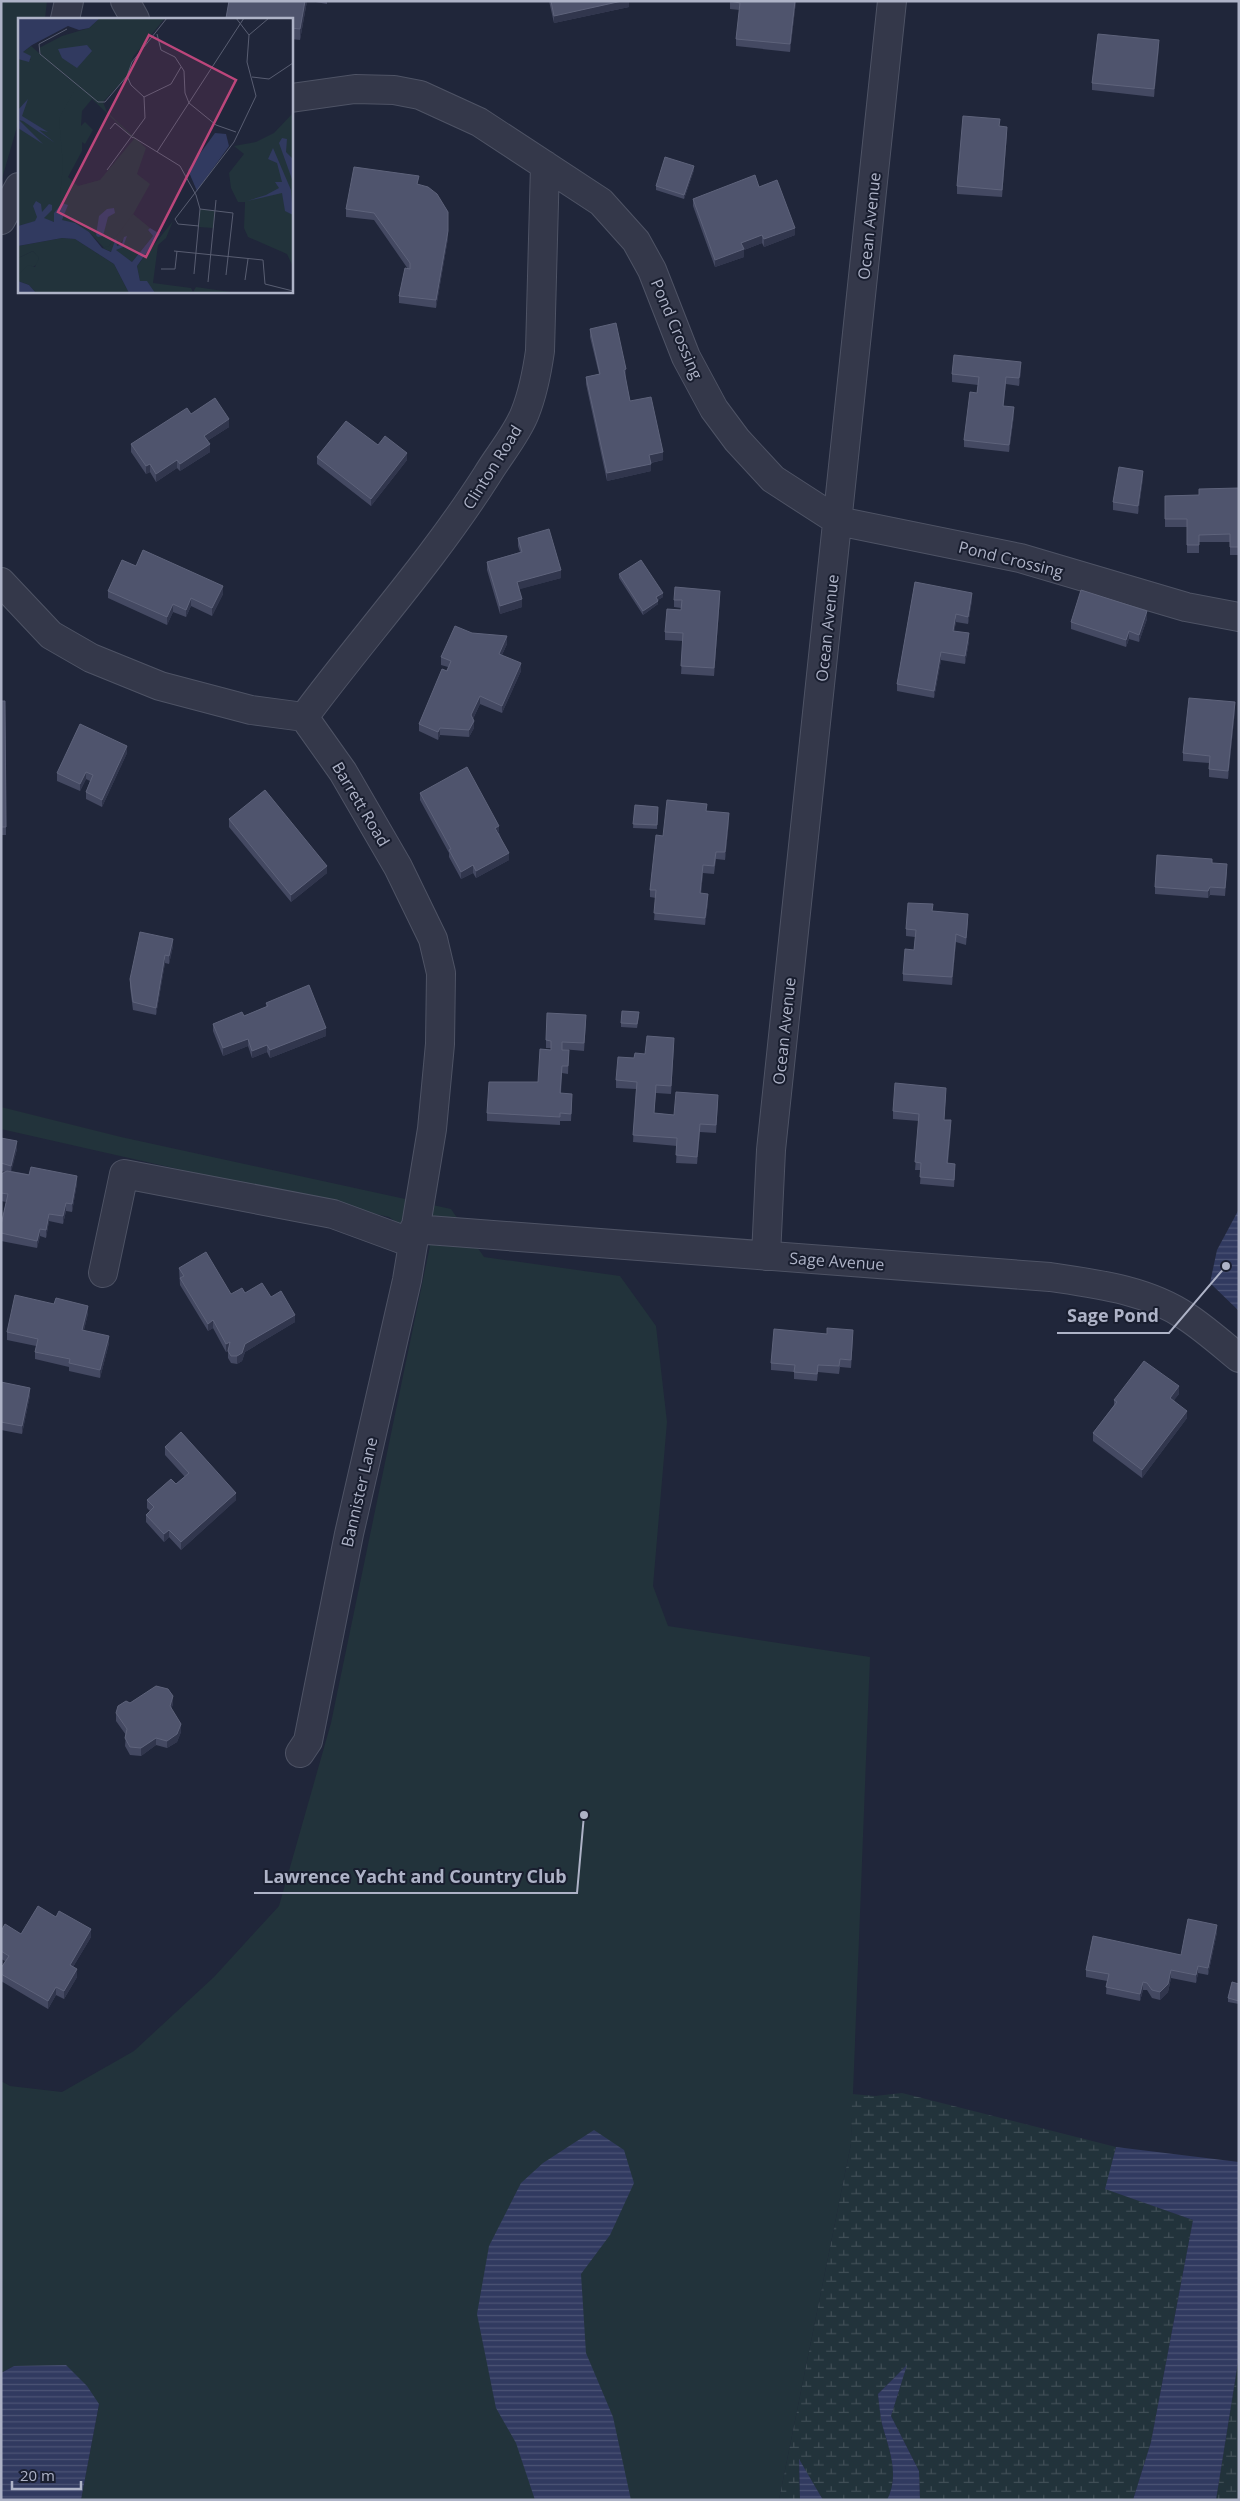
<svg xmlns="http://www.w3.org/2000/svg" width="1240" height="2501" viewBox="0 0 1240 2501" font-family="'Open Sans',sans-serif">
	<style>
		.grass { fill: #22333b }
		.wetland { fill: url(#wetland-marsh) }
		.water { fill: url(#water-rules) }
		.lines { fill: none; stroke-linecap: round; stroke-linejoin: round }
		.minor-casing { stroke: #4e5365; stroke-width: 30 }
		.minor { stroke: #34384a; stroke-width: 28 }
		.wall { fill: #444962 }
		.shaded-wall { fill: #31364d }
		.building { fill: #4f546d; stroke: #5e637b }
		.labels { text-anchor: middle; stroke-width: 4; stroke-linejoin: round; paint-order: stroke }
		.street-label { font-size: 16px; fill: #aeb3c7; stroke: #191e2f }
		.inset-road { fill: none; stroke: #595e72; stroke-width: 1 }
		.view { fill: #bc467b; fill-opacity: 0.15; stroke: #bc467b; stroke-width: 2.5 }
		.inset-edge { fill: none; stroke: #aeb3c7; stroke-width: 2.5 }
		.leader { fill: none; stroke: #aeb3c7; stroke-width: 2 }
		.callout-dot { fill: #aeb3c7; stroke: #191e2f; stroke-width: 2 }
		.callout-label { font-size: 18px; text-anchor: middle; font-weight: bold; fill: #aeb3c7; stroke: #191e2f; stroke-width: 4; stroke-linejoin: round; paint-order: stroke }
	</style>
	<defs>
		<pattern id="wetland-marsh" width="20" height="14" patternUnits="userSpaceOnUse" patternTransform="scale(1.25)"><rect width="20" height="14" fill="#22333b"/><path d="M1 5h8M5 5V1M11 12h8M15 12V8" fill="none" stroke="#404e56"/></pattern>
		<pattern id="water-rules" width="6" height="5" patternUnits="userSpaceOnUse" patternTransform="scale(1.25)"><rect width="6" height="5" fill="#313a60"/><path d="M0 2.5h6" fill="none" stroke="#4c5475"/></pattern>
	</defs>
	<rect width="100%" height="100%" fill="#20263a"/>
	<!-- grass -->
	<path class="grass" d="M1,1H47L45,19H19V120L1,182Z
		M1,1107L121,1137L451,1209L484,1257L620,1276L656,1326L667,1422L653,1586L668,1626L870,1657L851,2144L779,2500H81L99,2404L14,2366L1,2373V2081L10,2086L62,2092L134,2051L214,1977L279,1906L331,1723L430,1246L389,1217L1,1129Z"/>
	<!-- wetland -->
	<path class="wetland" d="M902,2093L1116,2147L1106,2189L1193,2220L1151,2442L1133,2500H920L919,2471L891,2416L906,2366L878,2394C879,2404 880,2414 882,2424C889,2449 900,2475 887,2500H823L799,2460L800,2500H779L851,2144L852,2094L875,2096Z
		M1239,2356V2500H1216Z"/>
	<!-- water -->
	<path class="water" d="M1239,1209V1311L1210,1283L1217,1250Z
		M594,2130L624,2150L634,2183L610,2235L581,2274L586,2353L613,2417L631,2500H535L516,2443L496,2408L477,2314L489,2246L521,2183L543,2163Z
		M1116,2147L1239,2162V2356L1216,2500H1133L1151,2442L1193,2220L1105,2189Z
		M66,2365L87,2386L99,2404L81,2500H1V2373L14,2366Z
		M907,2365L891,2416L919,2471L920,2500H887C900,2475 889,2449 882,2424C880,2414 879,2404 878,2394Z
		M799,2459L823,2500H800Z"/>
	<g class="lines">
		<defs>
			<path id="minor" d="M125,1L135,19
				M65,19L69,1
				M291,98L355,89L394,90L420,95L479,122L601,202L636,241L652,270L686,357L714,409L737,440L773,479L838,521L1020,558L1186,607L1239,617
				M1,220L19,187
				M1,582L51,635L91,658L160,686L251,710L304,717L343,772L398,867L433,939L441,973L440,1044L432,1129L407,1280L349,1534L308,1741L300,1753
				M304,717C365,635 433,560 487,475C499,455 517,434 525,413C533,393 537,372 540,351L545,165
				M414,1229L1050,1277C1097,1284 1147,1290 1187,1317C1205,1329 1222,1344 1239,1358
				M766,1256L771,1150L892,1
				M103,1273L124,1174L333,1214L412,1243"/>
		</defs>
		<!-- minor casing -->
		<use href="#minor" class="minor-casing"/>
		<!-- minor -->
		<use href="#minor" class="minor"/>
	</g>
	<!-- wall -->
	<path class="wall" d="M229,1H307L300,40L291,39V19H226Z
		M310,1H327V4Z
		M549,1H629V7L554,23Z
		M730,1H796L790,52L736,46V39L740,10L730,9Z
		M1159,47L1154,97L1092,90V83Z
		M1000,126L1007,134L1002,197L957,194V186Z
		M694,170L684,199L656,190V186Z
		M419,185L448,238L436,308L399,303V296L408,269L374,220L346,217V209Z
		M759,187L795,235L764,247L762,243L744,250V257L715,267L693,206V199Z
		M590,329L626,377H625L630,401L663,460L651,463V471L607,481L586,384V377L599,374L590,337Z
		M1021,370L1019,386L1006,384L1003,406L1014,415L1009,452L964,447V440L977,393L978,385L952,382V374Z
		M191,414L229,427L207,441L210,452L180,471L177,468L156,482L150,472L146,474L131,452V444Z
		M378,445L407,460L371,506L317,464V457Z
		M1143,478L1138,514L1113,510V502Z
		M1239,488V555H1230V542H1199V553H1187V527H1165V496L1199,495Z
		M518,538L561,578L519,589L522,607L500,614L487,570V562L520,552L518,546Z
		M136,566L223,594L212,616L191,606L186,617L173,612L167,625L108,598V591Z
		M619,574L663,597L658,600V604L643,615L619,578Z
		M915,582L972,600L968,624L956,622L954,631L969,641L965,664L941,660L934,698L897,691V684Z
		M720,598L714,676L681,674L683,641L665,640V632L681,610V608L674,607V600Z
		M1147,619L1139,642L1129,639L1126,647L1071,629V622Z
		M472,633L507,644L502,655L521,671L502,713L480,704L473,719L474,728L469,737L440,735L438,740L419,731V724L448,667L441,665V657Z
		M1,701H5L6,835H1Z
		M1235,710L1228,779L1209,777V763L1183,761V753Z
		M127,753L102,807L86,799V792L90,781L86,779L80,791L57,781V773Z
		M420,793L499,833L509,860L476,878L473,873L461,879L449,857V853L420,800Z
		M635,805L658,807L657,829L633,828Z
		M707,811L729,821L725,860L716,859L714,874L703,873L701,894L708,902L705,925L654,920L656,898L650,897V890L663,836Z
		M229,819L327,873L291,902L229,827Z
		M1212,863L1227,872L1225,896L1210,895L1208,898L1155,894V887Z
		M933,911L968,921L966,945L956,942L952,985L903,981V974L914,950L915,937L906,936V929Z
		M173,946L169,964L165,963L156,1015L133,1010L130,987V979Z
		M266,1003L326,1036L270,1058L267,1052L252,1058L248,1046L223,1056L213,1031V1024L244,1016L266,1007Z
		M639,1016L637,1028L621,1027V1023Z
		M586,1023L584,1051L562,1049L569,1050L568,1074L562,1073L561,1093L572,1101L571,1121H560V1125L487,1121V1113L538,1082L551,1050V1048H546V1040Z
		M674,1045L671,1094L656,1093L654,1113L674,1115L718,1103L716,1133L700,1132L697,1164L676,1163L677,1146L633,1142L636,1089L616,1088V1080L634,1058Z
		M946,1095L944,1120L951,1128L948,1163L955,1171L954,1187L920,1184L921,1170H915L919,1121L893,1119V1111Z
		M1,1138L17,1149L11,1171L77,1183L72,1212L66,1211L63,1224L49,1221L46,1238L40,1236L37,1248L1,1241V1225L6,1202L1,1201V1174L5,1172L1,1171Z
		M179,1268L231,1294L245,1293L271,1297L295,1322L245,1352L242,1361L237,1364L231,1363L228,1358V1351L226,1352L213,1328L208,1331L180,1285Z
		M88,1313L84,1330L109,1343L100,1378L69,1371V1367L35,1359V1352L36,1346L7,1340V1332Z
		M853,1338L851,1368L840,1367L839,1374L818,1372L817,1381L794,1379V1372L771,1370V1363Z
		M1,1382L30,1395L22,1434L1,1430Z
		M1179,1394L1174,1400L1187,1418L1142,1478L1093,1441V1433L1114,1405V1400Z
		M165,1447L236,1500L181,1550L169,1537L164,1542L146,1522V1515L150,1511L147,1508V1500L176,1484L185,1477L165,1455Z
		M130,1703L173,1704L171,1709L181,1732L177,1742L167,1748L156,1745L141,1756L130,1755L125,1746L126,1735L116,1721V1713Z
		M1,1931L21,1934L91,1937L73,1967L77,1977L64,1999L56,1995L48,2009L1,1981V1968L5,1961L1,1959Z
		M1217,1932L1208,1975L1198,1973L1196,1983L1171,1978L1168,1992L1160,2000L1152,1998L1147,1990H1143L1140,2001L1106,1994L1107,1981L1086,1977V1970L1181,1955Z
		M1239,1984V2004L1228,2002V1998Z"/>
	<!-- shaded-wall -->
	<path class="shaded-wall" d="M305,1H307L300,40V29Z
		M622,1H629V7L554,23V16Z
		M795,1H796L790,52V44Z
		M1159,40V47L1154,97V89Z
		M1007,127V134L1002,197V190Z
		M694,166V170L684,199V195Z
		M448,212V238L436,308V300Z
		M795,228V235L764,247V239Z
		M762,235V243L744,250V257L715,267V260L741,243Z
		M1021,362V370L1019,386V378Z
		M626,369V377L624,378V370Z
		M1006,377V384L1003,413V406Z
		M1014,407V415L1009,452V445Z
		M229,419V427L204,443V436Z
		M210,444V452L180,471V464Z
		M663,452V460L649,463V455Z
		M407,453V460L371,506V499Z
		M177,460V468L156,482V474Z
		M150,464V472L146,474V466Z
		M651,464V471L607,481V473Z
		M1143,471V478L1138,514V506Z
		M561,570V578L517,590V582Z
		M223,586V594L212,616V608Z
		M720,591V598L714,676V668Z
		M663,593V597L656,601V597Z
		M972,593V600L968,624V617Z
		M191,598V606L186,617V610Z
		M522,599V607L500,614V606Z
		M658,601V604L643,615V611Z
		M173,604V612L167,625V617Z
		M1147,611V619L1139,642V635Z
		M956,614V622L953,638V631Z
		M1129,631V639L1126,647V640Z
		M969,633V641L965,664V656Z
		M507,636V644L499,661V654Z
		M941,652V660L934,698V691Z
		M521,663V671L502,713V706Z
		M480,696V704L471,723V715Z
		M1235,702V710L1228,779V771Z
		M474,721V728L469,737V730Z
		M440,728V735L438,740V732Z
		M127,746V753L102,807V800Z
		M86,772V779L80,791V784Z
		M729,813V821L725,860V852Z
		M499,826V833L495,828Z
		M509,853V860L476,878V871Z
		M473,865V873L461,879V872Z
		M703,865V873L700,901V893Z
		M327,866V873L291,902V895Z
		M1210,887V895L1208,898V891Z
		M708,894V902L705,925V918Z
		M956,934V942L952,985V977Z
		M173,939V946L169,964V956Z
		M165,955V963L156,1015V1008Z
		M326,1028V1036L270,1058V1050Z
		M674,1038V1045L671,1094V1086Z
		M248,1039V1046L223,1056V1048Z
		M267,1045V1052L252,1058V1051Z
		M951,1120V1128L947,1170V1163Z
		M700,1124V1132L697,1164V1157Z
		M17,1141V1149L11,1173V1166Z
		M77,1176V1183L72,1212V1204Z
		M66,1203V1211L63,1224V1216Z
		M49,1214V1221L46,1238V1230Z
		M40,1229V1236L37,1248V1241Z
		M88,1306V1313L82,1338V1330Z
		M295,1315V1322L245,1352L242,1361L237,1364V1356L245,1344Z
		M213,1320V1328L208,1331V1324Z
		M853,1330V1338L851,1368V1360Z
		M109,1336V1343L100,1378V1370Z
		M230,1342V1350L226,1352V1344Z
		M1179,1386V1394L1170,1405V1398Z
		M30,1388V1395L22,1434V1426Z
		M1187,1411V1418L1142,1478V1470Z
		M236,1493V1500L181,1550V1542Z
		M169,1530V1537L164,1542V1534Z
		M173,1696V1704L170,1714V1706Z
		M181,1724V1732L177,1742L167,1748V1741Z
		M156,1738V1745L141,1756V1748Z
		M1217,1925V1932L1208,1975V1968Z
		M91,1929V1937L70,1972V1965Z
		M1198,1966V1973L1196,1983V1975Z
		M77,1969V1977L64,1999V1991Z
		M1171,1970V1978L1168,1992L1160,2000V1992Z
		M1143,1982V1990L1140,2001V1994Z
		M56,1987V1995L48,2009V2001Z"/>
	<!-- building -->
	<path class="building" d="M229,1H305L300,29L291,28V19H232L226,18Z
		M551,1H622L554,16Z
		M730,1H795L790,44L736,39L740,3Z
		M1098,34L1159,40L1154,89L1092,83Z
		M963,116L1000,119L999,126L1007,127L1002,190L957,186Z
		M665,157L694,166L684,195L656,186Z
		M354,167L419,176L417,184L428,187L437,194L448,212V231L436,300L399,296L405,268L410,269V263L374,213L346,209Z
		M755,175L759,187L777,180L795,228L764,239L762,235L741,243L744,249L715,260L693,199Z
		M616,323L626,369L624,370L630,401L651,397L663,452L649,455L651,464L607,473L586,377L600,374L590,329Z
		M954,355L1021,362L1019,378L1006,377L1003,406L1014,407L1009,445L964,440L970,392L977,393L979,377L952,374Z
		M215,398L229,419L204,436L210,444L180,464L177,460L156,474L150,464L146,466L131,444L187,408L191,414Z
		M346,421L378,445L385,436L407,453L371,499L317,457Z
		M1119,467L1143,471L1138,506L1113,502Z
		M1239,488V547H1230V534L1199,535V545H1187V519H1165V496L1199,495V489Z
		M549,529L561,570L517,582L522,599L500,606L487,562L522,552L518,538Z
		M143,550L223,586L212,608L191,598L186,610L173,604L167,617L108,591L122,560L136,566Z
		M641,560L663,593L656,597L658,601L643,611L619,574Z
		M915,582L972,593L968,617L956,614L953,631L969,633L965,656L941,652L934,691L897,684Z
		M675,587L720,591L714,668L681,666L683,633L665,632L667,609L681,610L682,600H674Z
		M1081,590L1147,611L1139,635L1129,631L1126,640L1071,622Z
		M455,626L472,633L507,636L499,654L521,663L502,706L480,696L471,715L474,721L469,730L440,728L438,732L419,724L442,669L447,671L451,661L441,657Z
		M1189,698L1235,702L1228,771L1209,769L1210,756L1183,753Z
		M1,701H5L6,827H1Z
		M80,724L127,746L102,800L86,792L93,775L86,772L80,784L57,773Z
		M467,767L499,826L495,828L509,853L476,871L473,865L461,872L449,850L451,849L420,793Z
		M265,790L327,866L291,895L229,819Z
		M667,800L707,804L706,811L729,813L725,852H716L714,866L703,865L700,893L708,894L705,918L654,913L656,890H650L656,835L663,836Z
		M635,805L658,807L657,825L633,824Z
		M1157,855L1212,859V863L1227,864L1225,888L1210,887L1208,891L1155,887Z
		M908,903L933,904L932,911L968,914L966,938L956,934L952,977L903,974L905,949L914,950L916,930L906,929Z
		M140,932L173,939L169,956L165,955L156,1008L133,1002L130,979Z
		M309,985L326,1028L270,1050L267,1045L252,1051L248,1039L223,1048L213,1024L242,1012L244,1016L268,1006L266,1003Z
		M622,1011L639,1012L637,1024L621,1023Z
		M547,1013L586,1015L584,1043L562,1042V1050H569L568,1066H562L560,1093L572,1094L571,1114L560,1113V1117L487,1113L489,1082H538L540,1049L551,1050V1041L546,1040Z
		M647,1036L674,1038L671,1086L656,1085L654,1113L674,1115L676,1092L718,1095L716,1125L700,1124L697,1157L676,1155L677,1138L633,1135L637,1082L616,1080L618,1057L634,1058L635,1053L645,1054Z
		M895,1083L946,1088L944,1120H951L947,1163L955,1164L954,1180L920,1177L921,1163L915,1162L919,1114L893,1111Z
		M1,1138L17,1141L11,1166L1,1163Z
		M31,1167L77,1176L72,1204L66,1203L63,1216L49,1214L46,1230L40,1229L37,1241L1,1233V1225L8,1194L1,1193V1174L7,1171L29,1175Z
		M206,1252L231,1294L242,1288L245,1293L262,1283L271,1297L281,1291L295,1315L245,1344L242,1353L237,1356H231L228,1351L230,1342L226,1344L213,1320L208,1324L180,1278L184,1276L179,1268Z
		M15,1295L54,1304L56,1298L88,1306L82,1330L109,1336L100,1370L69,1363L70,1359L35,1352L38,1339L7,1332Z
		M827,1328L853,1330L851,1360L840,1359L839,1366L818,1365L817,1374L794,1372L795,1365L771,1363L774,1329L827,1334Z
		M1144,1361L1179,1386L1170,1398L1187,1411L1142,1470L1093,1433L1117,1402L1114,1400Z
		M1,1382L30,1388L22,1426L1,1422Z
		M181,1432L236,1493L181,1542L169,1530L164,1534L146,1515L154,1507L147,1500L171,1479L176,1484L189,1473L165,1447Z
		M156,1686L168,1689L173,1696L170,1706L181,1724L177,1734L167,1741L156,1738L141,1748L130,1747L125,1738L127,1729L116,1713L118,1706L126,1701L130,1703Z
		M38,1906L56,1917L59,1911L91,1929L70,1965L77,1969L64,1991L56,1987L48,2001L1,1974V1968L9,1956L1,1951V1931L5,1924L21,1934Z
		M1188,1919L1217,1925L1208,1968L1198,1966L1196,1975L1171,1970L1168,1984L1160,1992L1152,1990L1147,1983L1143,1982L1140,1994L1106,1987L1109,1974L1086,1970L1093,1936L1181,1955Z
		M1232,1982L1239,1984V2001L1228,1998Z"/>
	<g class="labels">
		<!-- street labels -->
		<g class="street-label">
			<text transform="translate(869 226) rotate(-84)" y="6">Ocean Avenue</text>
			<text transform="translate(677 329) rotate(67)" y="6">Pond Crossing</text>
			<text transform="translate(492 467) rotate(-58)" y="6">Clinton Road</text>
			<text transform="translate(1011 559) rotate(14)" y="6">Pond Crossing</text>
			<text transform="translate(827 628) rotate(-84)" y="6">Ocean Avenue</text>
			<text transform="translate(361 804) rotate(59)" y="6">Barrett Road</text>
			<text transform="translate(784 1031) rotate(-84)" y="6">Ocean Avenue</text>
			<text transform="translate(837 1261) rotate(4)" y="6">Sage Avenue</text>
			<text transform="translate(359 1492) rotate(-77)" y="6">Bannister Lane</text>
		</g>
	</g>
	<!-- overview -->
	<g transform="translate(18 18)">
		<rect width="275" height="275" fill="#20263a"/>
		<path d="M82,0H147L115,39L109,58L85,84L89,94L128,130L119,156L132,166L113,200L88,232L71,214L44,202L16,42L53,62L24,39L21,30L44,18L71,10ZM74,81L116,121L82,162L60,168L50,159L64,133V124L67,126L75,112L67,104L63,108L64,93ZM15,233L21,239L20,246L0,257V240Z" fill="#22333b" fill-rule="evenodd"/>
		<path d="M275,95V249L269,236L230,219L226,210L227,184H220L213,170L211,155L226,136L216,128L238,124L256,115ZM115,196L132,210L130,212L135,218L114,244L97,232L106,225L108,219L99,228L98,222L94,234L84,230L91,228ZM155,203L148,220L140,227L135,265L173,270L175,274L178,269L219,275H137L122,263L119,248ZM44,220L57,221L96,246L111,275H18L11,267L0,263V257L10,247L17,249L21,240L15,233L0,240V228Z" fill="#22333b"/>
		<path d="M13,28L59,68L41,100L45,147L42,179L46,185L36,204L26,201L0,208V41L13,42L5,34ZM182,191L197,193L195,210L181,209Z" fill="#22333b"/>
		<path d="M0,0H82L71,10L61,12L50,8L14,27L5,34L13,38L11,44L0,41ZM69,27L74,33L59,50L44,40L40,31ZM10,81L4,98L30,114L21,112L37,125L5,103L1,102L25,126L0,110V92ZM197,115L208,116L211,128L179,173L170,152ZM264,120L269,121L268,134L275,141V164L261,125ZM255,130L273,172L275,197L267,193L264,175L229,183L248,177L261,170L257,164H264L259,145L250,141ZM18,183L23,186L24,194L31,186L34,187V192L26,200L36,204V195L44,185L50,187L44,202L57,205L71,214L84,230L93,234L98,220L99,228L104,226L106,219L109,218L105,229L98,232L114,244L135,218L130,212L132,210L142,216L119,248L122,263H129L137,275H111L96,246L57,221L44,220L0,228V208L17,203L19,199L15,188ZM96,190L97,195L90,199L85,218L80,219L78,217L81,198L89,191ZM0,263L11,267L18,275H0Z" fill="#313a60"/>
		<path class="inset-road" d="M49,11L21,26L22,36L80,84H87L109,58M139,16L143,32L157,39L166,53L167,75L171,85L198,107L218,114M231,17L251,0M234,59L251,61L275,45M126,79L153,66L163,49M92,111L97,105L115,120M115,119L162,148L178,177L182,191L176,256M139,134L226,0M89,152L127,100L126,79L113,67L109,58L114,44L149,0M182,191L215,195L208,257M181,208L160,206L157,201L216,124L238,78L229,44L231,17L218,0M156,233L245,242L247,266L275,273M143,251H157L159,233M227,262L230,241M190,264L198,182"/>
		<path class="view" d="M131,17L218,62L128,239L40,194Z"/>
		<rect width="275" height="275" class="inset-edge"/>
	</g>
	<!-- callouts -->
	<path class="leader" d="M1226 1266L1169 1333H1057M584 1815L577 1893H254"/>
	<g class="callout-dot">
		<circle cx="1226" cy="1266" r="5"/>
		<circle cx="584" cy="1815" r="5"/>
	</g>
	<g class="callout-label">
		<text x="1113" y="1322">Sage Pond</text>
		<text x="415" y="1883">Lawrence Yacht and Country Club</text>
	</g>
	<!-- border -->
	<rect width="1240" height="2501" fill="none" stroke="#aeb3c7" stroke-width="5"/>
	<!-- scale -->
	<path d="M12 2481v8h69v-8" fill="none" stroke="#aeb3c7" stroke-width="2.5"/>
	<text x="20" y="2481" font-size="15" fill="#aeb3c7" stroke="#191e2f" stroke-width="4" paint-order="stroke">20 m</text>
</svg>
